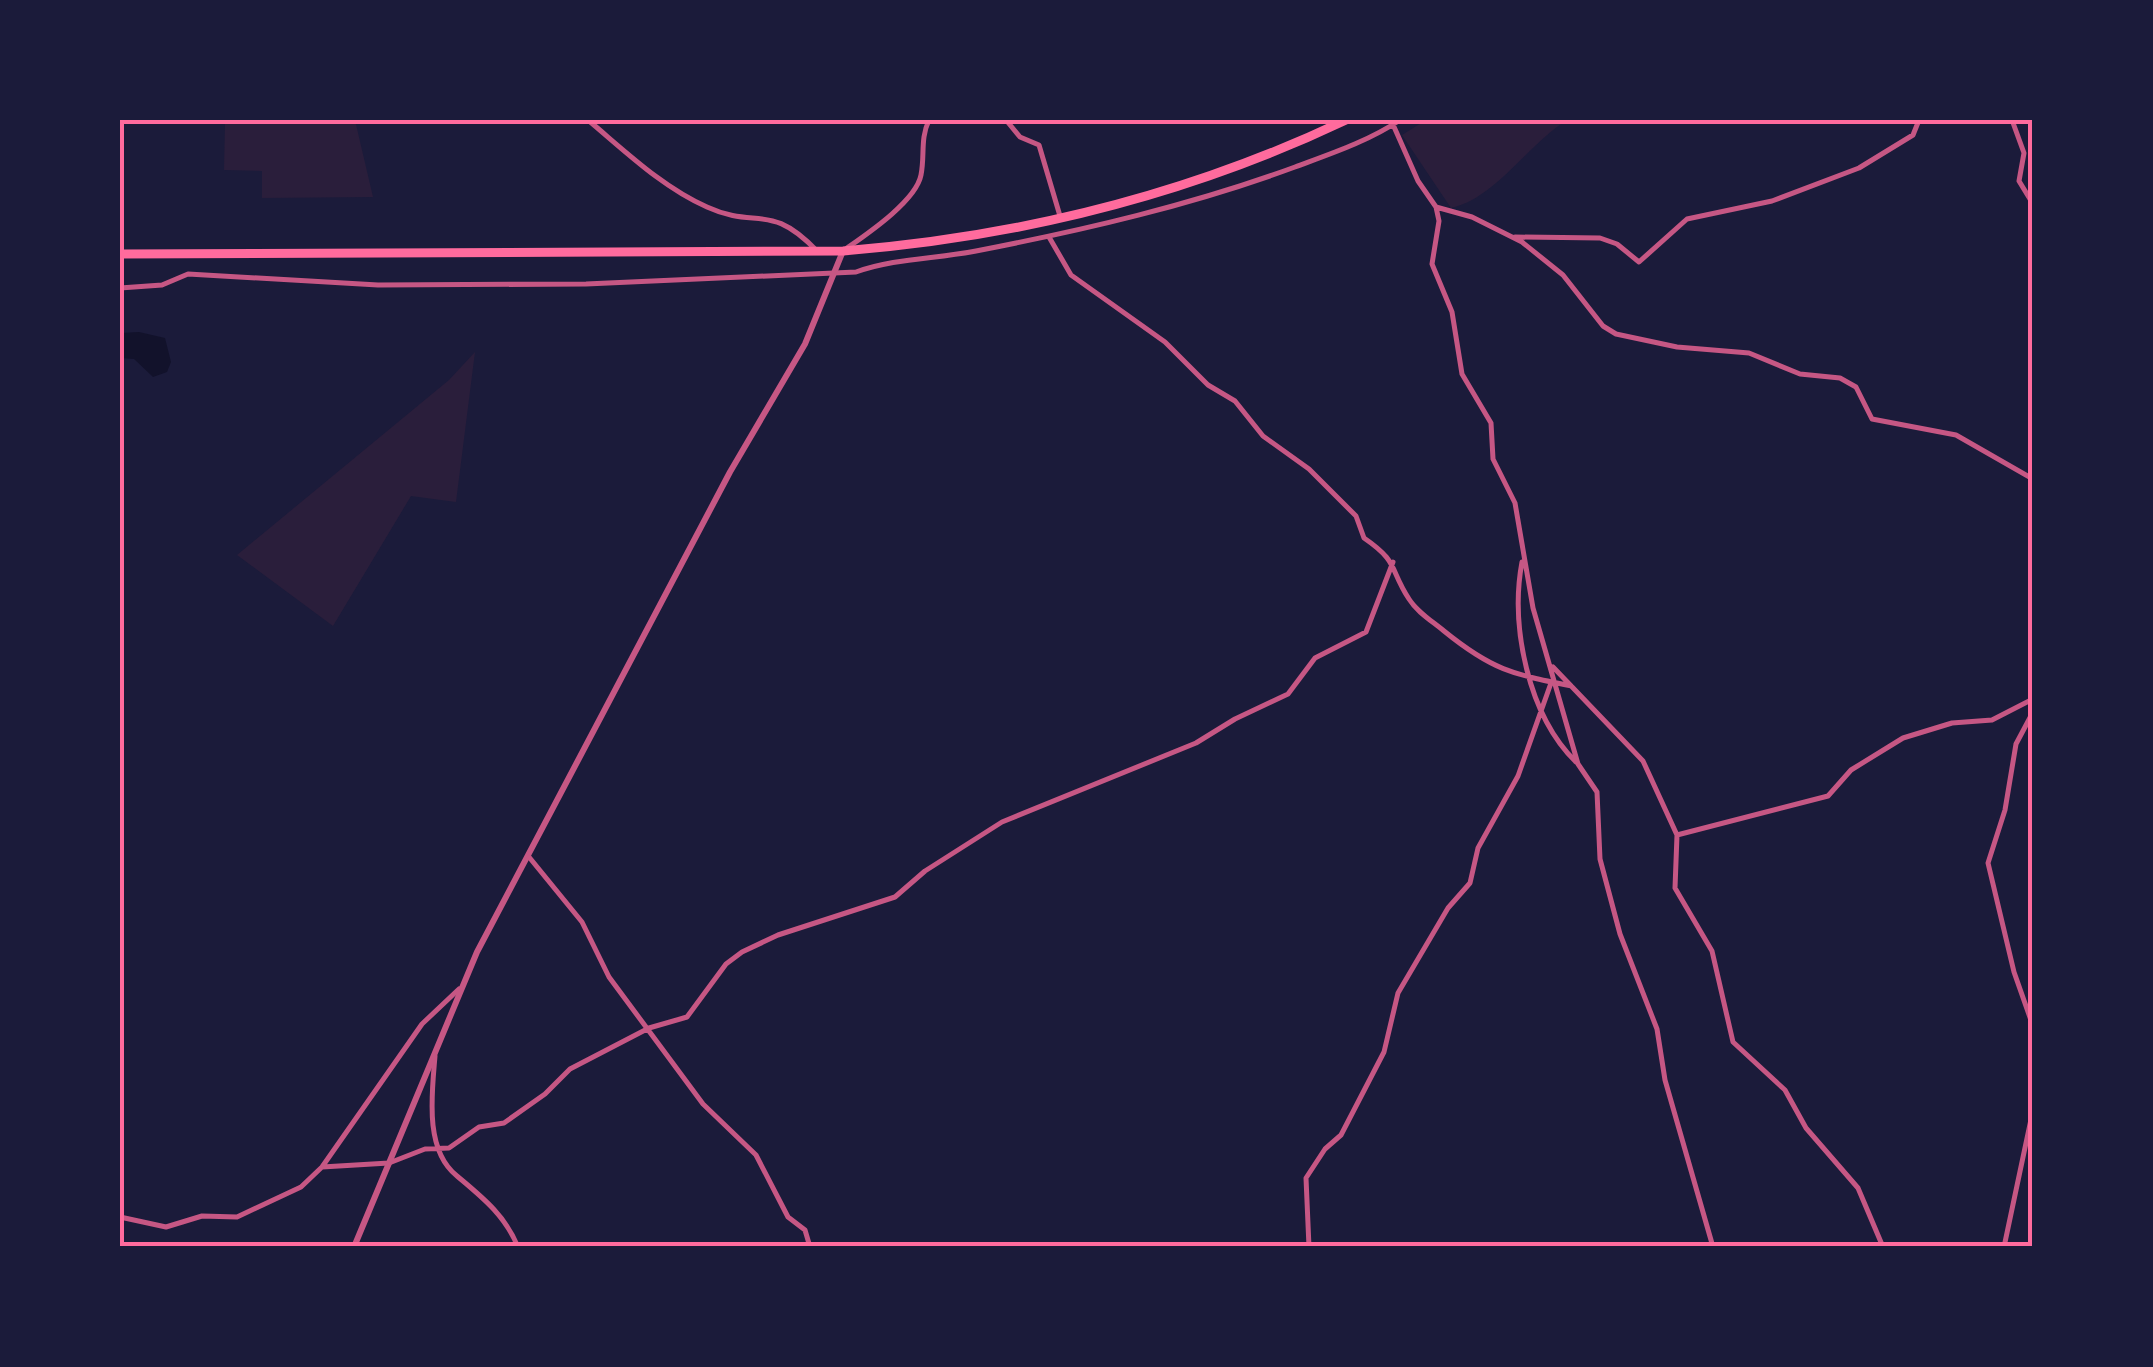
<svg xmlns="http://www.w3.org/2000/svg" width="2153" height="1367" viewBox="0 0 2153 1367" font-family="'Fira Sans Condensed',sans-serif">
	<style>
		.green { fill: #2a1e3b }
		.water { fill: #12122b }
		.lines { fill: none; stroke-linecap: round; stroke-linejoin: round }
		.minor { stroke: #c65784; stroke-width: 5 }
		.tertiary { stroke: #c65784; stroke-width: 6 }
		.primary { stroke: #ff6b9d; stroke-width: 9 }
		.neatline { fill: none; stroke: #ff6b9d; stroke-width: 4 }
	</style>
	<rect width="100%" height="100%" fill="#1b1b3a"/>
	<!-- green -->
	<path class="green" d="M238,120H355L373,197L262,198V171L224,170L225,123Z
		M1426,120H1567C1528,144 1496,198 1451,208L1402,135Z
		M475,352L456,502L411,496L333,626L237,555L449,380Z"/>
	<!-- water -->
	<path class="water" d="M139,332L165,338L171,362L167,372L153,377L134,359L120,358V333Z"/>
	<g class="lines">
		<!-- minor -->
		<path class="minor" d="M588,120C625,151 662,187 707,207C757,230 769,201 817,251
			M1006,120L1020,137L1039,145L1060,216
			M1391,120L1418,181L1436,207L1439,221L1432,264L1452,312L1462,374L1491,423L1493,459L1515,503L1533,608L1578,764L1597,792L1600,859L1620,934L1657,1029L1665,1080L1713,1247
			M2012,120L2024,153L2019,181L2033,204
			M1436,207L1472,217L1522,242L1563,275L1603,326L1616,334L1677,347L1749,353L1800,374L1840,378L1856,387L1872,419L1956,435L2033,479
			M1049,237L1071,275L1165,342L1208,385L1235,401L1263,436L1309,469L1356,516L1364,538C1399,562 1389,568 1409,599C1417,612 1432,621 1444,631C1492,670 1512,674 1571,686
			M1515,237L1600,238L1617,244L1639,262L1687,219L1772,201L1859,168L1913,135L1919,120
			M847,248C867,234 916,201 921,175C925,155 920,139 929,120
			M120,288L162,285L188,274L378,285L586,284L856,272C895,258 936,259 976,251C1084,230 1192,205 1295,167C1330,154 1369,141 1400,120
			M1522,562C1510,626 1528,715 1576,762
			M1553,667L1643,761L1677,835L1675,888L1712,951L1733,1042L1785,1090L1806,1128L1858,1188L1883,1247
			M2033,712L2016,744L2005,810L1988,863L2014,972L2033,1026
			M1677,835L1828,796L1851,770L1903,738L1952,723L1992,720L2033,699
			M529,857L582,922L609,977L703,1104L756,1155L788,1217L805,1230L810,1247
			M435,1056C432,1093 424,1150 457,1176C482,1197 505,1215 518,1247
			M322,1167L389,1163L425,1149L449,1148L479,1127L504,1123L545,1094L570,1069L649,1028L687,1017L726,964L742,952L778,935L895,897L925,871L1002,822L1196,743L1235,719L1288,694L1315,658L1366,632L1393,562
			M120,1217L166,1227L202,1216L237,1217L301,1187L322,1167L422,1024L459,989
			M1309,1247L1306,1178L1325,1149L1341,1135L1384,1052L1398,993L1448,908L1470,883L1478,848L1518,776L1551,683
			M2004,1247L2033,1110"/>
		<!-- tertiary -->
		<path class="tertiary" d="M354,1247L477,952L730,472L805,344L843,251"/>
		<!-- primary -->
		<path class="primary" d="M120,254L843,251C1018,237 1186,196 1346,120"/>
	</g>
	<!-- border -->
	<rect width="2153" height="1367" fill="none" stroke="#1b1b3a" stroke-width="245"/>
	<rect x="122" y="122" width="1908" height="1122" class="neatline"/>
</svg>
